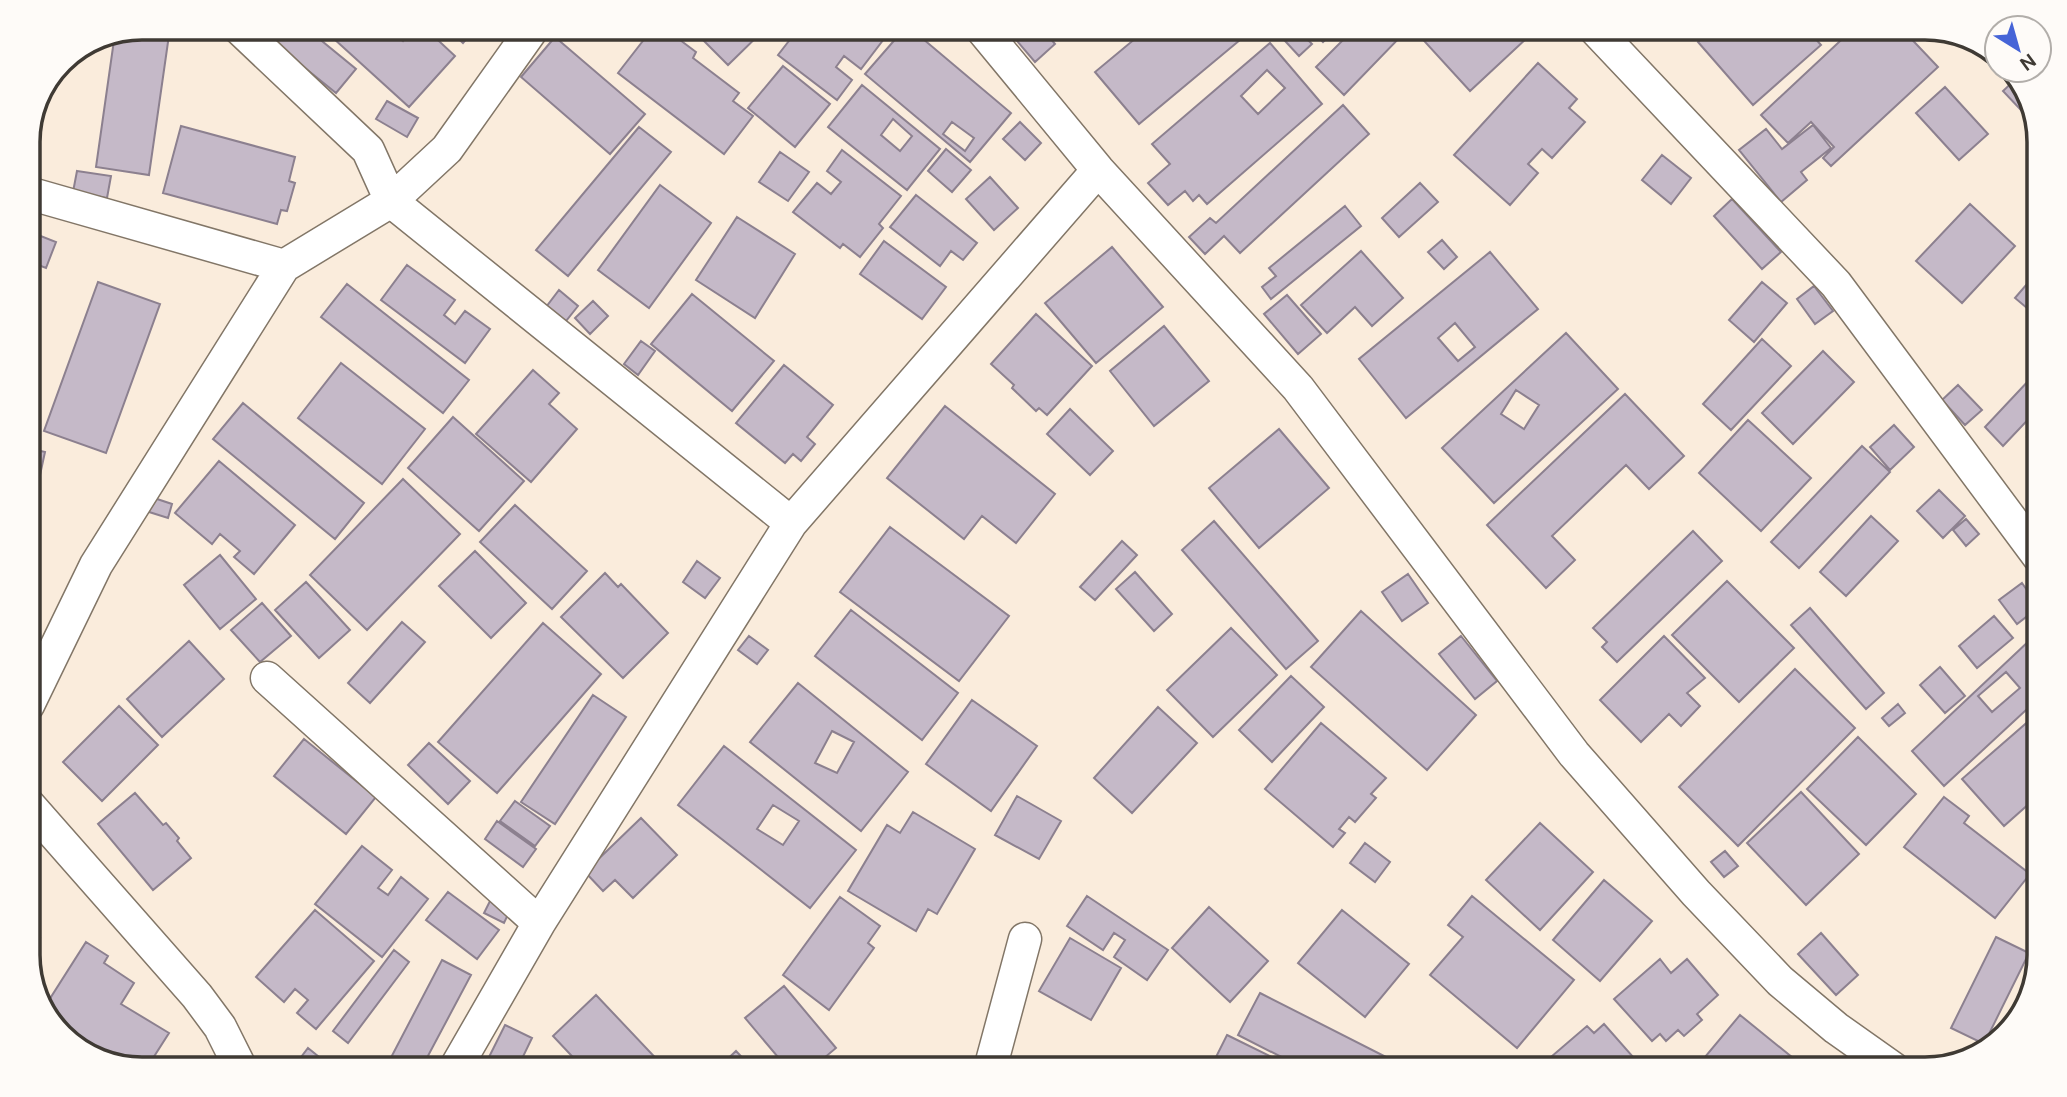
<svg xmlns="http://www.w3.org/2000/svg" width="2067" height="1097" viewBox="0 0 2067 1097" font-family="'DM Sans',sans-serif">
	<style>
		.building { fill: #c5b9c8; stroke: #8c808f; stroke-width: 2; fill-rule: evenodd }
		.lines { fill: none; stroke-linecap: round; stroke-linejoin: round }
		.street-casing { stroke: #827667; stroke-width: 35 }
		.street { stroke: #fff; stroke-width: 32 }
		.rim { fill: none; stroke: #3f3a34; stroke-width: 3.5 }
	</style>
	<rect width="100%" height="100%" fill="#faecdc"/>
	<!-- building -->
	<path class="building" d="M268,28H306L356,69L336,93L263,34Z
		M322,28H388L403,41L412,31L409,28H425L455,56L409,107Z
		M447,28H476L463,43Z
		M653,28H664L696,52L693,58L739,93L733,101L753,116L724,154L618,73Z
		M691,28H766L728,65Z
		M799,28H886L890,31L861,69L844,56L836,67L852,80L837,100L778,55Z
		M905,28H910L1011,113L970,162L865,74ZM952,122L974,138L965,151L943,134Z
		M1006,28H1042L1055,44L1035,62Z
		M1148,28H1250L1252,30L1139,124L1095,72Z
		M1273,28H1296L1312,44L1299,56Z
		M1309,28H1337L1323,42Z
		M1355,28L1407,30L1344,95L1316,67Z
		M1419,28H1517L1527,38L1470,91L1415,31Z
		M1713,28H1806L1821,45L1753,105L1698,42Z
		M1854,28H1901L1938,67L1831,166L1823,158L1834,147L1811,122L1788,143L1761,115Z
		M135,31L169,35L149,175L96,167L114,40Z
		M555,37L645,114L610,154L521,77Z
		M1270,43L1322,104L1207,204L1199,195L1193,201L1185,191L1168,205L1148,183L1170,164L1152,144ZM1267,70L1285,88L1258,114L1241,96Z
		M1538,63L1577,99L1569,108L1585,122L1552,158L1542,149L1528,164L1538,173L1510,205L1454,155Z
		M783,66L830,104L795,147L748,108Z
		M2018,77L2020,79L2036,126L2003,91Z
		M862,85L940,149L907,190L828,127ZM893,119L912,136L900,151L881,135Z
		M1945,87L1988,134L1959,160L1916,113Z
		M387,101L418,118L407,137L376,119Z
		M1343,105L1369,134L1240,253L1224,236L1205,254L1189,237L1210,218L1216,223Z
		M1020,122L1041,143L1025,160L1003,139Z
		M1813,125L1831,148L1801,172L1807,180L1781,202L1739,150L1766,129L1782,149Z
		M181,126L295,157L289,181L295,183L287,211L281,210L277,224L163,193Z
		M639,127L671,152L568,276L536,250Z
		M946,149L971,170L952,192L928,171Z
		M842,150L901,196L879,224L883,228L860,257L843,244L840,248L793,212L817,183L831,194L841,182L827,171Z
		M780,152L809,172L788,201L759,182Z
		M1662,155L1691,178L1671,204L1642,180Z
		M77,171L111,176L107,198L73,192Z
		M990,177L1018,208L994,230L966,199Z
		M1420,183L1438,202L1399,237L1382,218Z
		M660,185L711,223L649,308L598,270Z
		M916,195L977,243L963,260L951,251L940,266L890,227Z
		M1732,199L1781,252L1762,269L1714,216Z
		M1970,204L2015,246L1962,303L1916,261Z
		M1345,206L1361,226L1271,299L1262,287L1276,276L1269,268Z
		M737,217L795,254L755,318L696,280Z
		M28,231L56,242L46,268L28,261Z
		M1442,240L1457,257L1444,269L1428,252Z
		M884,241L946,287L922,319L860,274Z
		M1112,247L1163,307L1096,363L1045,303Z
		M1361,251L1403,298L1372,326L1355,307L1327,333L1301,305Z
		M1490,252L1538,309L1406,418L1359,359ZM1455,323L1475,347L1458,361L1438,338Z
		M407,265L455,300L444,315L455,324L465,311L490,329L465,363L381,300Z
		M2039,270V318L2015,298Z
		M98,282L160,304L106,453L44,431Z
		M1762,282L1787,303L1754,342L1729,320Z
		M347,284L469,380L443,413L321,317Z
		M1814,286L1833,311L1815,324L1797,299Z
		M559,290L578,306L562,326L543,311Z
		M692,294L774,361L732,411L651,344Z
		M1287,295L1321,334L1298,354L1264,314Z
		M593,301L608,316L590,334L575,318Z
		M1036,314L1092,366L1047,415L1039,408L1036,411L1012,388L1014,385L991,364Z
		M1164,326L1209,381L1154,426L1110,371Z
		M1566,333L1618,389L1494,503L1442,448ZM1516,390L1539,405L1524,429L1501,414Z
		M1762,339L1791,366L1731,430L1703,404Z
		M641,341L655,351L638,375L624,364Z
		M1823,351L1854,382L1793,444L1762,413Z
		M341,363L425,429L382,484L298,418Z
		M784,365L833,405L807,437L815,444L801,461L793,454L785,463L736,423Z
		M533,370L559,393L549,404L577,429L531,482L476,434Z
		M2032,377L2039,384V408L2003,446L1985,427Z
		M1958,385L1982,410L1965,425L1942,400Z
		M1625,394L1684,456L1649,489L1626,465L1552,536L1575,560L1546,588L1487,525Z
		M243,403L364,503L335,539L213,439Z
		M945,406L1055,494L1016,543L982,516L964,539L887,478Z
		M1070,409L1113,451L1090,475L1047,434Z
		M453,417L524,481L479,531L408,468Z
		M1748,420L1811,478L1761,531L1699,473Z
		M1894,425L1914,447L1890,470L1870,447Z
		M2039,425V449L2027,437Z
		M1279,429L1329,488L1259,548L1209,488Z
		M1862,446L1890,472L1799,568L1771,542Z
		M28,448L45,452L32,512H28Z
		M219,461L295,525L254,574L234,557L240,551L220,534L212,544L175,513Z
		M403,479L460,534L367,630L310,575Z
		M1939,490L1965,516L1943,538L1917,511Z
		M151,497L172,504L168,518L146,511Z
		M515,505L587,571L552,609L480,542Z
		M1871,516L1898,541L1846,596L1820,572Z
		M1966,519L1979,534L1966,546L1953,530Z
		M1214,521L1318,641L1286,669L1182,550Z
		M890,527L1009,616L959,681L840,592Z
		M1693,531L1722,561L1617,662L1602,647L1607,642L1593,628Z
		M1122,541L1137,555L1095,600L1080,587Z
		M475,551L526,603L491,638L439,586Z
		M220,555L256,599L220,629L184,585Z
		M697,561L720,578L705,598L683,582Z
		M1135,572L1172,614L1154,631L1116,589Z
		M605,573L618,587L621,584L668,633L623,678L561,617Z
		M1408,574L1428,603L1402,621L1382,592Z
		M1727,581L1794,648L1739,702L1672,635Z
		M306,582L350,630L319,658L275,610Z
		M2022,583L2039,607L2017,624L1999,600Z
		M262,603L291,636L260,662L231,630Z
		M1810,608L1884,693L1866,709L1791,625Z
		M851,610L958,693L922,740L815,656Z
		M1361,611L1476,715L1427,770L1311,667Z
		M1994,616L2013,638L1977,668L1959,646Z
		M402,622L425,642L370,703L348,683Z
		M543,623L601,674L497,793L438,742Z
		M1231,628L1277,675L1213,737L1167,690Z
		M749,636L768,650L757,664L738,650Z
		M1461,636L1497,681L1475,699L1439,654Z
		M1664,636L1705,678L1687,693L1700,706L1681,726L1669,714L1641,742L1600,700Z
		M2030,640L2039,650V698L1944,786L1912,751ZM2006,672L2020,688L1992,712L1978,696Z
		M189,641L224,679L162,737L127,699Z
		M1940,667L1965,696L1945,713L1920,685Z
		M1795,669L1855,728L1738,846L1679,787Z
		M1291,676L1324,707L1272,762L1239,730Z
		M798,683L908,772L861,831L750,742ZM832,731L854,742L837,773L815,763Z
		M593,695L626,717L555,824L521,802Z
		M972,700L1037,746L991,811L926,764Z
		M1898,704L1905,713L1889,726L1882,718Z
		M119,706L158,745L102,801L63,762Z
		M1158,707L1197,743L1132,813L1094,778Z
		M2039,712V795L2004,826L1962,779Z
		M1321,723L1386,778L1371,794L1376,798L1355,822L1349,817L1339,829L1345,833L1333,847L1265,789Z
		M1858,737L1916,794L1866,845L1807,789Z
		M304,739L376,797L346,834L274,776Z
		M429,743L470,781L448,804L408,765Z
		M724,746L856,850L810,908L678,805ZM773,805L799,821L783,845L757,829Z
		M1801,792L1859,854L1806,905L1747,843Z
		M135,793L163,825L166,823L179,838L177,841L191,858L153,890L98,824Z
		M1017,796L1061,821L1039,859L995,835Z
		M1944,797L1969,816L1964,823L2030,874L1995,918L1904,847Z
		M515,801L550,826L535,846L500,821Z
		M913,812L975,849L937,914L928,909L916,931L848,891L887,825L900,833Z
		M641,818L677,855L633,898L615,880L603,891L585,872Z
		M497,821L536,849L523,867L485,839Z
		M1540,823L1593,872L1540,930L1486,880Z
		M1365,843L1390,862L1375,882L1350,863Z
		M362,846L392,870L378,888L388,895L401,877L428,899L382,957L315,904Z
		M1725,851L1738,866L1724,877L1711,862Z
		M1604,880L1652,921L1600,981L1553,940Z
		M448,892L499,930L477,959L426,920Z
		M1087,896L1168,950L1147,980L1114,957L1125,940L1114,933L1103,950L1067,926Z
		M1472,896L1574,980L1517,1048L1430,975L1463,937L1448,925Z
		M840,897L880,926L868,943L874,948L829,1010L783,975Z
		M491,899L511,908L504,923L484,913Z
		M1209,907L1268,961L1230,1002L1172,948Z
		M315,910L374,961L316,1029L297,1013L308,1000L295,989L284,1002L256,977Z
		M1342,910L1409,964L1365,1017L1298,963Z
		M28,931L40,938L28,960Z
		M1821,933L1858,975L1836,995L1798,954Z
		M1996,937L2029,953L1984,1044L1951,1028Z
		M1070,938L1121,968L1091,1020L1039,991Z
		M86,942L108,956L104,963L134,983L121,1004L169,1033L146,1069L91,1057L47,1018L44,1008Z
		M394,950L409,962L348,1043L333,1031Z
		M1660,959L1671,973L1687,959L1718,995L1697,1014L1702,1020L1684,1036L1678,1030L1666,1041L1660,1034L1652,1041L1614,999Z
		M442,960L471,975L421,1069H385Z
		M784,986L836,1048L811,1069H788L745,1018Z
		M1260,993L1388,1058L1383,1069H1305L1238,1035Z
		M596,995L666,1069H584L553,1036Z
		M1740,1015L1793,1058L1784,1069H1695Z
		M1604,1024L1634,1058L1625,1065L1628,1069H1537L1587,1026L1594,1033Z
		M505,1025L532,1038L517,1069H483Z
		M1227,1035L1296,1069H1210Z
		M308,1048L334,1069H292Z
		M736,1051L753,1069H717Z"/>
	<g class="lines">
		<defs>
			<path id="street" d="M239,28L368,150L391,201L791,523
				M981,28L1098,170L1298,388L1574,754L1696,893L1780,981L1836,1028L1894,1069
				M1594,28L1836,284L2039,557
				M28,193L284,266
				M267,678L539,923
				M28,705L96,565L284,266L391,201L447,149L533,28
				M28,804L197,996L220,1027L241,1069
				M455,1069L539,923L791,523L1098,170
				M990,1069L1025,939"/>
		</defs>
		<!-- street casing -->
		<use href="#street" class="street-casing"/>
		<!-- street -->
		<use href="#street" class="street"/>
	</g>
	<!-- crop -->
	<path d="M0 0H2067V1097H0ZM142 40H1925A102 102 0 0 1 2027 142V955A102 102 0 0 1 1925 1057H142A102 102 0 0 1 40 955V142A102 102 0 0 1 142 40Z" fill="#fefbf8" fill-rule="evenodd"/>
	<path class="rim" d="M142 40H1925A102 102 0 0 1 2027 142V955A102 102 0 0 1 1925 1057H142A102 102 0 0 1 40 955V142A102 102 0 0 1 142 40Z"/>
	<!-- north arrow -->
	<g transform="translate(2018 49) rotate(143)"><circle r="33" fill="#fefbf8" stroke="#b2aeaa" stroke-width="2"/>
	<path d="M0-5L12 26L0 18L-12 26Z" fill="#4664d7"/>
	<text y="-10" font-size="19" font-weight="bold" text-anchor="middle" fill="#3f3a34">N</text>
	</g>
</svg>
